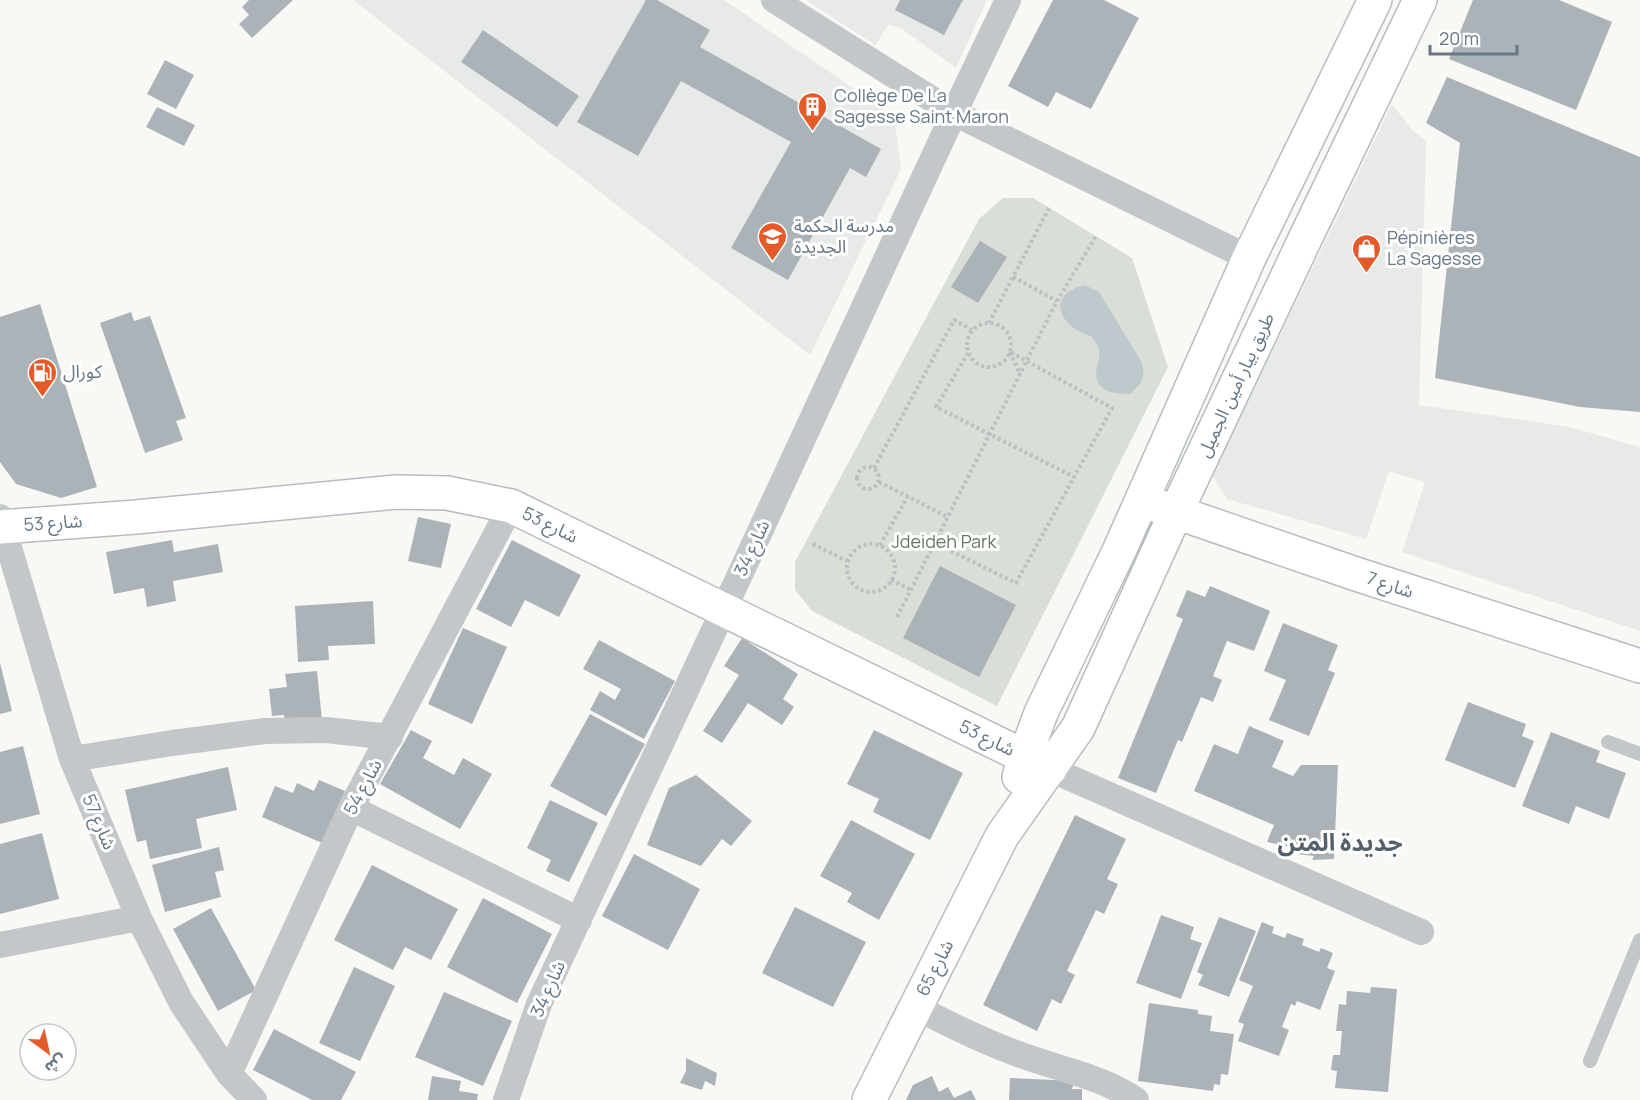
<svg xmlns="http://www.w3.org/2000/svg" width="1640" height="1100" viewBox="0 0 1640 1100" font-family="Manrope,'Noto Sans Arabic',sans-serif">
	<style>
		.built { fill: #e8eae8 }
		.green { fill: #d9dfd6 }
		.water { fill: #bec8cd }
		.building { fill: #abb3b9 }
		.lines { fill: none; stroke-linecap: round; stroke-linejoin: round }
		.secondary-casing { stroke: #b7bcc1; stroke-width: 36 }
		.path { stroke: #bdbfc2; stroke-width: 4; stroke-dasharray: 3 3; stroke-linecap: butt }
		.lane { stroke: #c3c7ca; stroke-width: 14 }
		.street { stroke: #c3c7ca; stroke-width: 26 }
		.secondary { stroke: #fff; stroke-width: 33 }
		.labels { text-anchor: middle; stroke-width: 6; stroke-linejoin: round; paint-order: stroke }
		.poi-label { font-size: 18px; fill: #667786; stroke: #fff; text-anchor: start }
		.street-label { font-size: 18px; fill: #667786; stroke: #fff }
		.park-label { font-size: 18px; fill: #657861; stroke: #fff }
		.district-label { font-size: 24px; font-weight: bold; fill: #54606b; stroke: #fff }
	</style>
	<rect width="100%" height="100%" fill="#f8f8f5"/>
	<!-- built -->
	<path class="built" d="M353,0H724L894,116L901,169L810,355Z
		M808,0H987L956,68L902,29L889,24L875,45L807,1Z
		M1392,104L1412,130L1426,141L1419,405L1570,427L1640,447V631L1402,552L1425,482L1389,471L1366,539L1227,499L1212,475Z"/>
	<!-- green -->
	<path class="green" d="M1003,198H1033L1132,258L1168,367L997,706L812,611L795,590V562L979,219Z"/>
	<!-- water -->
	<path class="water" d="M1085,285L1099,292L1141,361C1146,379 1143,382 1130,394C1116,394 1097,393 1096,374C1096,366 1101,358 1099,349C1098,345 1094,340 1091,336C1059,327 1045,294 1085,285Z"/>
	<!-- building -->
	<path class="building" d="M249,0H293L252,38L239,24L249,15L242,7Z
		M646,0H657L710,30L700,47L881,149L866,177L850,168L788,280L731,248L791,142L681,81L638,156L577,122Z
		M900,0H963L944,35L895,10Z
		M1053,0H1104L1139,18L1091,109L1056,92L1048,107L1008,86Z
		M1473,0H1559L1612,22L1576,110L1449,59Z
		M483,30L579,96L557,127L461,62Z
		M165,60L194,75L176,109L147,94Z
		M1447,77L1640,157V412L1580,407L1435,378L1460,143L1426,123Z
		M157,107L195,125L184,146L146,127Z
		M980,241L1007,257L978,303L951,287Z
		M40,304L97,487L61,498L16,484L0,462V317Z
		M131,312L134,321L150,316L186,418L176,421L183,440L145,453L100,323Z
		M418,517L451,524L441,568L408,561Z
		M172,540L174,552L218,544L223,572L173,581L176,601L147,607L144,588L114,594L106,552Z
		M512,540L581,575L559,617L525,600L511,627L476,609Z
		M940,566L1016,605L979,677L903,638Z
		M1210,586L1270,611L1254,651L1227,641L1213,676L1222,680L1213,702L1201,697L1182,742L1178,740L1156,793L1118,778L1183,619L1176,616L1187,590L1205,597Z
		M373,601L375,644L328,646L329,660L298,662L295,606Z
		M1283,623L1338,645L1328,670L1335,673L1309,736L1269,720L1286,680L1264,671Z
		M463,628L507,647L472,724L428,704Z
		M742,638L798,674L783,699L794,707L782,725L748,703L722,743L703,731L739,675L724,666Z
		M599,640L675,681L644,739L590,710L600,691L615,700L621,689L583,669Z
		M0,663L12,711L0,714Z
		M317,671L322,720L285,724L284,715L272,716L269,689L287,687L285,674Z
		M1468,702L1526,724L1522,736L1534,741L1515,788L1445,760Z
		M590,714L645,744L606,816L550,786Z
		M1249,726L1284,741L1272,767L1293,776L1301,765H1338L1334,859L1312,860L1314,856L1296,854L1294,848L1267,842L1274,825L1194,791L1214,744L1238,754Z
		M411,730L432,741L423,758L454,775L463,758L492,774L460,829L380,784Z
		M874,730L963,773L930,840L873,812L879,799L847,784Z
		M1551,732L1600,751L1596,762L1626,773L1609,819L1576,806L1569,824L1522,806Z
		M23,746L40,814L0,824V752Z
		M228,767L237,810L196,819L202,848L150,859L146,840L137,842L125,790Z
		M696,775L752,821L731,846L722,839L701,866L647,845L669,788Z
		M319,780L345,791L322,843L262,817L275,786L293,793L297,783L314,791Z
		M550,800L598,823L569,882L546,871L551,860L527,848Z
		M1075,815L1126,839L1107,879L1118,884L1104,914L1096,910L1067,971L1075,975L1061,1004L1052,999L1037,1031L983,1005Z
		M851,820L915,854L879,920L847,902L852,893L820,876Z
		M42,833L59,899L0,914V844Z
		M219,847L224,870L215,872L221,897L165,912L152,865Z
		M634,854L700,889L668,950L602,916Z
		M372,865L458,909L431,960L405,947L393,970L334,940Z
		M483,898L552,934L517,1003L447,967Z
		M795,907L866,942L833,1007L762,973Z
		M211,908L256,990L218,1011L173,929Z
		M1161,915L1194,927L1190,939L1202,943L1181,999L1136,983Z
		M1219,917L1256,931L1229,997L1198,985L1203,975L1197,972Z
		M1262,922L1274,927L1272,933L1285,938L1287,933L1304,939L1302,945L1319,952L1321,948L1333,953L1327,968L1335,971L1320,1010L1297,1001L1295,1006L1291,1004L1282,1027L1289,1030L1279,1056L1238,1041L1244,1024L1238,1022L1253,986L1239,980Z
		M354,967L395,986L360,1061L319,1043Z
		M1371,987L1397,989L1388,1092L1335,1088L1337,1071L1331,1070L1333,1055H1340L1342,1031H1336L1339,1004L1346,1005L1347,991L1370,993Z
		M444,992L512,1021L483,1086L415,1057Z
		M1149,1003L1198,1010V1014L1212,1016L1210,1031L1234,1034L1228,1075L1221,1074L1220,1085L1214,1084L1213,1091L1138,1081Z
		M274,1029L356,1072L341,1100H312L253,1070Z
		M686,1058L717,1073L715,1086L705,1081L702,1090L680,1083L686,1071Z
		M432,1076L461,1081L459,1091L478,1094L477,1100H428Z
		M932,1076L939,1092L948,1087L954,1098L971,1090L976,1100H906L913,1085Z
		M1010,1078L1075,1081L1072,1089H1082V1100H1009Z"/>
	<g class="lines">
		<defs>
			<path id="secondary" d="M1155,505L1356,574L1640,666
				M0,527L136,517L396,492L447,493L511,506L1050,769
				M1019,777L1025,756L1041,713L1120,549L1249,258L1375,0
				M869,1100L1002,836L1078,728L1176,512L1305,239L1420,0"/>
		</defs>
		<!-- secondary casing -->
		<use href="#secondary" class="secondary-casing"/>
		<!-- path -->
		<path class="path" d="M1049,208L1013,277L1057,301
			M967 345a22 22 0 1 1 44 0a22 22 0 1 1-44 0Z
			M989,323L1013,277
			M1010,352L1020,374
			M968,353L936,407L1074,477
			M857 478a11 11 0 1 1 22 0a11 11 0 1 1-22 0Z
			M874,468L954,320L972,330
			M879,482L948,517
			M935,543L1016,583L1112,408L1010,352
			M847 568a24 24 0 1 1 48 0a24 24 0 1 1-48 0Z
			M813,544L847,561
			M880,545L908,496
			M891,580L911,590
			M897,617L1057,301L1096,236"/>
		<!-- lane -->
		<path class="lane" d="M1608,742L1640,754
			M1590,1061L1640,940"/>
		<!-- street -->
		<path class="street" d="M774,0L954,113L1249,258
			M0,517L72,759L139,918L181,1002L229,1074L254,1100
			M72,759L172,743L265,731L326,730L390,737
			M1050,769L1421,932
			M351,808L579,920
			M0,945L139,918
			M915,1007C951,1025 986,1043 1024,1056C1062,1070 1103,1077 1136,1100
			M229,1074L351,808L511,506
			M506,1100L539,1004L724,609L954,113L1008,0"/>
		<!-- secondary -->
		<use href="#secondary" class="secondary"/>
	</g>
	<!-- icons -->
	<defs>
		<symbol id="building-pin" viewBox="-11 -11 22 30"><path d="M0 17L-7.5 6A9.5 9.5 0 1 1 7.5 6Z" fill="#e45a28" stroke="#fff"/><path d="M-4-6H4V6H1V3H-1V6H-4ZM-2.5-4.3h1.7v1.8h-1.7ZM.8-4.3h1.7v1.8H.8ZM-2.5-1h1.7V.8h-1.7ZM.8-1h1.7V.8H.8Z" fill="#fff"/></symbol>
		<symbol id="school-pin" viewBox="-11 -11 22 30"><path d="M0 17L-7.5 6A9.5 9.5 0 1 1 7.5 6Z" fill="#e45a28" stroke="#fff"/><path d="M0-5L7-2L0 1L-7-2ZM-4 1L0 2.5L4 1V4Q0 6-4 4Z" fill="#fff"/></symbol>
		<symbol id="shop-pin" viewBox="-11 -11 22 30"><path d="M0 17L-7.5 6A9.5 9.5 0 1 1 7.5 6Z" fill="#e45a28" stroke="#fff"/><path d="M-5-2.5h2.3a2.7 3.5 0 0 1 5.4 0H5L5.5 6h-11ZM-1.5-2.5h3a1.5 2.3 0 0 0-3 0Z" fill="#fff"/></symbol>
		<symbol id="fuel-pin" viewBox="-11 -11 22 30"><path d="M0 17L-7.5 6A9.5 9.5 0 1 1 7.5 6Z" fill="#e45a28" stroke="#fff"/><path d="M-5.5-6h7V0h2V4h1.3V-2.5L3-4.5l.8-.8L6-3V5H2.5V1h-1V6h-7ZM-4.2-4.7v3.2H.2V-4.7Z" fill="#fff"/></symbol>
	</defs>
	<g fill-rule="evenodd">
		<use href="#building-pin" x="796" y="90" width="33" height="45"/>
		<use href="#school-pin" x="756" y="220" width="33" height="45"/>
		<use href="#shop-pin" x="1350" y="232" width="33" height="45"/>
		<use href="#fuel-pin" x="26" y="356" width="33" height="45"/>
	</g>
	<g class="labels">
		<!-- poi labels -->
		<g class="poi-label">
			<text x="834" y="102">Collège De La<tspan x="834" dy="21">Sagesse Saint Maron</tspan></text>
			<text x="794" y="232">مدرسة الحكمة<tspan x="794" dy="21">الجديدة</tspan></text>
			<text x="1387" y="244">Pépinières<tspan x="1387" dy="21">La Sagesse</tspan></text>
			<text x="63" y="378">كورال</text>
		</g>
		<!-- street labels -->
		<g class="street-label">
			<text transform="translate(1236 385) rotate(-65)" y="6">طريق بيار أمين الجميل</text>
			<text transform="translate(53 523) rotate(-4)" y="6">شارع 53</text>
			<text transform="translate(550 525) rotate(26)" y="6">شارع 53</text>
			<text transform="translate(752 548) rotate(-65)" y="6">شارع 34</text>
			<text transform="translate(1390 585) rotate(18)" y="6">شارع 7</text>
			<text transform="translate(987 738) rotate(26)" y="6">شارع 53</text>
			<text transform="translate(363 787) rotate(-62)" y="6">شارع 54</text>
			<text transform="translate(99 822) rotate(67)" y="6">شارع 57</text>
			<text transform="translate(935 968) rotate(-63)" y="6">شارع 65</text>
			<text transform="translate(548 989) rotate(-66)" y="6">شارع 34</text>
		</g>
		<!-- park labels -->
		<g class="park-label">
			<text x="944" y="548">Jdeideh Park</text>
		</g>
		<!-- district labels -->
		<g class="district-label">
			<text x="1340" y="851">جديدة المتن</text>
		</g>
	</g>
	<!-- north arrow -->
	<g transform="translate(48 1052) rotate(147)"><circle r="28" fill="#ffffff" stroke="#c2c9cf" stroke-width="1.5"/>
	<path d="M0-4.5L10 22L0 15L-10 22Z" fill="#e45a28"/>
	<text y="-9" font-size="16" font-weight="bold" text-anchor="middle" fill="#667786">ش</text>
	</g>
	<!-- scale -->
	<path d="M1430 45v9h87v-9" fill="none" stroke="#667786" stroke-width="3"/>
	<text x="1439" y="45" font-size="18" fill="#667786" stroke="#ffffff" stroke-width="4.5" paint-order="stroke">20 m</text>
</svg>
